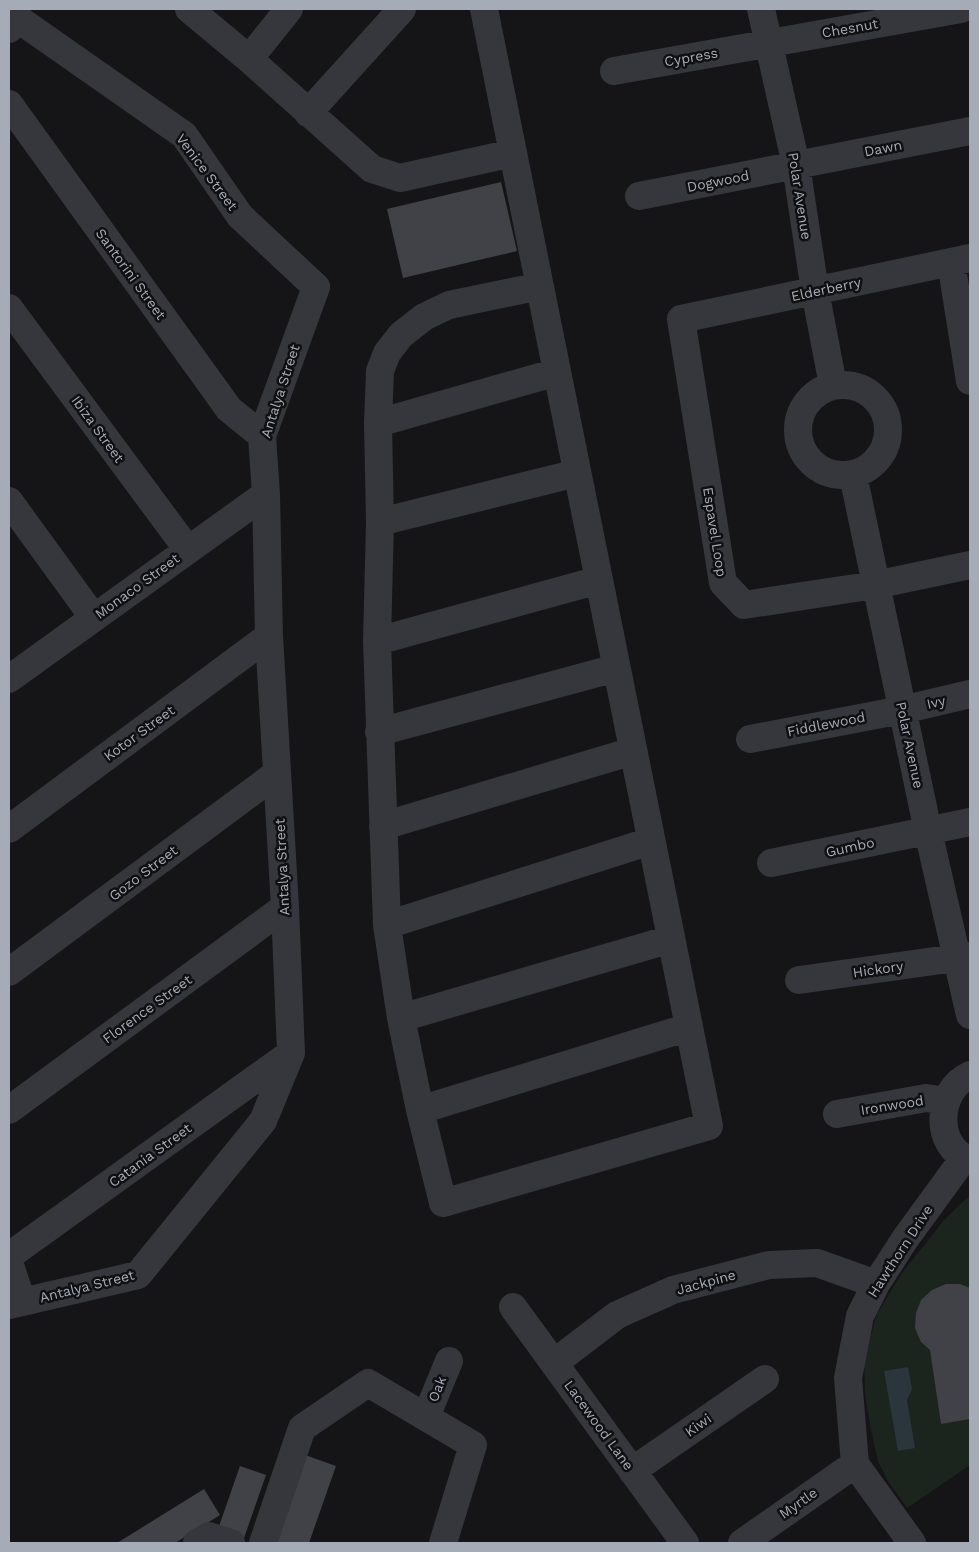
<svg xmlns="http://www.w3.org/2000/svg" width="979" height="1552" viewBox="0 0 979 1552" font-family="'Work Sans',sans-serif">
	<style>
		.green { fill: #1c251d }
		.water { fill: #2a353c }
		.building { fill: #404247 }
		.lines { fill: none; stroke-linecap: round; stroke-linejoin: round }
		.minor { stroke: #35373c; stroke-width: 28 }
		.labels { text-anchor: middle; stroke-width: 5; stroke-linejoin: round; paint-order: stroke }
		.street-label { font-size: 14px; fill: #a5acb8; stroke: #101012 }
	</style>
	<rect width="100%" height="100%" fill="#151517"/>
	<!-- green -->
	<path class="green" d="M968,1197H970V1465L907,1508L888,1481L878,1461L871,1430L865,1394L864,1359L877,1314L902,1273L945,1219Z"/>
	<!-- water -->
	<path class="water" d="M908,1367L912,1389L907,1400L915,1448L898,1451L884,1371Z"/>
	<!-- building -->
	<path class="building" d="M501,182L517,251L403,278L387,209Z
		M946,1284H960L970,1288V1419L941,1424L930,1350L921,1342L915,1328L916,1313L921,1300L932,1290Z
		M305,1455L336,1466L309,1543H275Z
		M240,1466L266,1475L244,1538L218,1529Z
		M204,1489L220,1515L175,1543H117Z"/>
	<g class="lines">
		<!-- minor -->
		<path class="minor" d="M189,9L249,59L372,169L400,178L513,153
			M484,9L709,1126L443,1203L420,1110L401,1018L387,925L377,641L380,522L378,423L380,371L387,353L401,335L424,317L449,305L540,286
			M761,9L796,165L815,291L833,385
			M9,29L14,16L184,135L240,216L316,287L262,436L266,494L269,636L285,907L291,1053L263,1121L138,1275L9,1305
			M249,59L289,9
			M614,71L961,9
			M9,104L229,409L262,436
			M308,113L402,9
			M639,196L970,131
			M970,258L681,319L723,583L744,605L875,585L970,565
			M951,262L970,381
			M9,308L188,550
			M798 430a45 45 0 1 1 90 0a45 45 0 1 1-90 0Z
			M378,423L557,372
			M853,475L928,831L970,1015
			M9,501L94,618
			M380,522L577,473
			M377,641L599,580
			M9,679L266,494
			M379,732L616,668
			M750,739L902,710L970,694
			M383,826L633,751
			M9,829L269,636
			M771,863L970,822
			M387,925L651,841
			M9,972L276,774
			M799,980L970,956
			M401,1018L671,939
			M970,1075C936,1090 933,1147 970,1160
			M9,1110L285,907
			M420,1110L689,1027
			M837,1114L926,1098L946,1101
			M9,1256L291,1053
			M9,1262L22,1302
			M513,1307L685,1543
			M554,1363L617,1315L673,1290L769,1265L817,1263L876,1284
			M426,1417L449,1361
			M632,1471L765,1379
			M197,1543L209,1536L231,1543
			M263,1543L302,1428L368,1383L473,1445L443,1543
			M742,1543L855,1464
			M912,1543L855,1464L848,1378L860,1316L876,1284L905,1239L964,1158"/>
	</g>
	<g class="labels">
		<!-- street labels -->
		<g class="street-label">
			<text transform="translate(850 28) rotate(-10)" y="5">Chesnut</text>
			<text transform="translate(691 57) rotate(-10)" y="5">Cypress</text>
			<text transform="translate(883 148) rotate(-11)" y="5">Dawn</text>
			<text transform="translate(207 172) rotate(53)" y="5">Venice Street</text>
			<text transform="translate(718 181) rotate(-11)" y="5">Dogwood</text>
			<text transform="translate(800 196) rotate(81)" y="5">Polar Avenue</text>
			<text transform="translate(131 274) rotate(54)" y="5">Santorini Street</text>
			<text transform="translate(826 289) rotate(-12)" y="5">Elderberry</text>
			<text transform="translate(280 391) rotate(-72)" y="5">Antalya Street</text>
			<text transform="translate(98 429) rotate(54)" y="5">Ibiza Street</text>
			<text transform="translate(715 532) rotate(81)" y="5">Espavel Loop</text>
			<text transform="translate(137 586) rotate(-36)" y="5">Monaco Street</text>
			<text transform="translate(936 702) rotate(-13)" y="5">Ivy</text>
			<text transform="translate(826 724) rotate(-11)" y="5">Fiddlewood</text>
			<text transform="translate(139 733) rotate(-36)" y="5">Kotor Street</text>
			<text transform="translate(910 745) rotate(78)" y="5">Polar Avenue</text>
			<text transform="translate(850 847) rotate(-12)" y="5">Gumbo</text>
			<text transform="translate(282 867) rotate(-93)" y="5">Antalya Street</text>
			<text transform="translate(143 873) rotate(-37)" y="5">Gozo Street</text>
			<text transform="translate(878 969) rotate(-8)" y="5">Hickory</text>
			<text transform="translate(147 1009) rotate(-36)" y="5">Florence Street</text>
			<text transform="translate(892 1105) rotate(-9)" y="5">Ironwood</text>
			<text transform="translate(150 1155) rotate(-36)" y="5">Catania Street</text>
			<text transform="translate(900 1251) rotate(-57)" y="5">Hawthorn Drive</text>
			<text transform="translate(706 1282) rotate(-15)" y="5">Jackpine</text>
			<text transform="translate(87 1286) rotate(-14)" y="5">Antalya Street</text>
			<text transform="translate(437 1389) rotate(-68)" y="5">Oak</text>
			<text transform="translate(599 1425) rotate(54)" y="5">Lacewood Lane</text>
			<text transform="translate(698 1425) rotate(-35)" y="5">Kiwi</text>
			<text transform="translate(798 1503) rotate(-35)" y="5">Myrtle</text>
		</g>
	</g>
	<!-- border -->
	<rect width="979" height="1552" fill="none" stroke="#a5acb8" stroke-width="20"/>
</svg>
